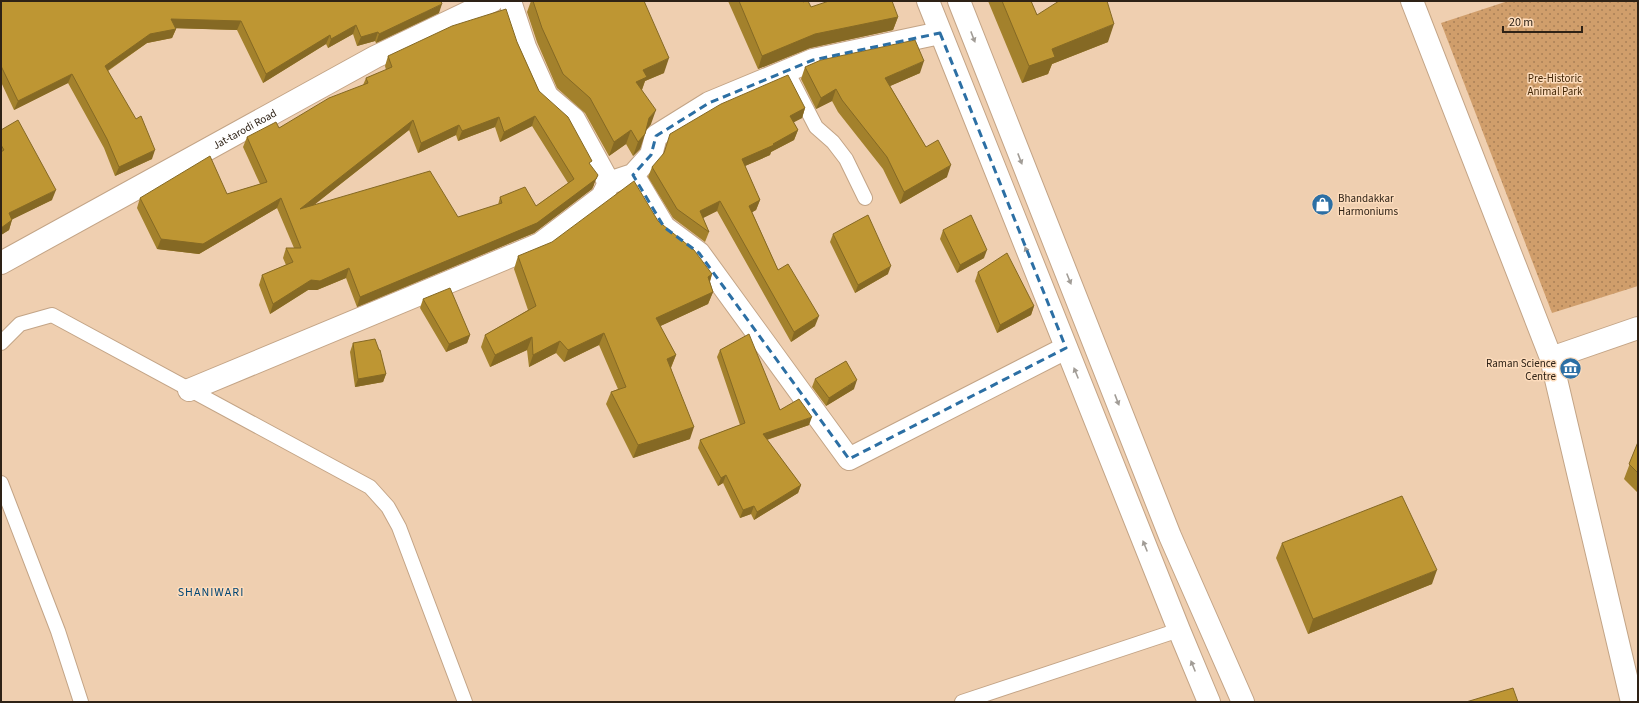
<svg xmlns="http://www.w3.org/2000/svg" width="1639" height="703" viewBox="0 0 1639 703" font-family="'Source Sans 3',sans-serif">
	<style>
		.park { fill: url(#park-dots) }
		.lines { fill: none; stroke-linecap: round; stroke-linejoin: round }
		.service-casing { stroke: #c3a486; stroke-width: 16 }
		.minor-casing { stroke: #c3a486; stroke-width: 24 }
		.tertiary-casing { stroke: #c3a486; stroke-width: 24 }
		.secondary-casing { stroke: #c3a486; stroke-width: 24 }
		.service { stroke: #fff; stroke-width: 14 }
		.minor { stroke: #fff; stroke-width: 22 }
		.tertiary { stroke: #fff; stroke-width: 22 }
		.secondary { stroke: #fff; stroke-width: 22 }
		.wall { fill: #a3812c; fill-rule: evenodd }
		.shaded-wall { fill: #856924 }
		.building { fill: #be9633; stroke: #856924; fill-rule: evenodd }
		.oneway { fill: #a19c96 }
		.marked { fill: none; stroke: #2c6fa4; stroke-width: 3; stroke-dasharray: 8 5; stroke-linejoin: round }
		.labels { text-anchor: middle; stroke-width: 3; stroke-linejoin: round; paint-order: stroke }
		.park-label { font-size: 11px; fill: #432706; stroke: #fddcbc }
		.street-label { font-size: 11px; fill: #2e2216; stroke: #fddcbc }
		.poi-label { font-size: 11px; fill: #2e2216; stroke: #fddcbc; text-anchor: start }
		.neighbourhood-label { font-size: 12px; letter-spacing: 1px; fill: #004574; stroke: #fddcbc }
	</style>
	<defs>
		<pattern id="park-dots" width="8" height="8" patternUnits="userSpaceOnUse"><rect width="8" height="8" fill="#d09e6b"/><path d="M2 2h.1M6 6h.1" fill="none" stroke="#a98057" stroke-width="1.8" stroke-linecap="round"/></pattern>
	</defs>
	<rect width="100%" height="100%" fill="#efcfb0"/>
	<!-- park -->
	<path class="park" d="M1508,1H1638V286L1552,313L1441,23Z"/>
	<g class="lines">
		<defs>
			<path id="service" d="M787,71L816,127L833,142L846,159L865,198
				M1,343L20,324L52,315L370,487L388,507L399,527L465,702
				M1,483L58,631L81,702
				M962,702L1179,630"/>
			<path id="minor" d="M510,1L525,47L547,96L574,119L609,183L633,175L651,155L656,136L709,103L813,60L940,33
				M1412,1L1551,358L1632,702
				M633,175L664,227L699,253L849,459L1066,348
				M1551,358L1638,328
				M189,390L540,244L602,197L609,183"/>
			<g id="tertiary">
				<path id="s1" d="M1,263L375,57L492,1"/>
			</g>
			<path id="secondary" d="M928,1L1179,630L1209,702
				M959,1L1170,536L1243,702"/>
		</defs>
		<!-- service casing -->
		<use href="#service" class="service-casing"/>
		<!-- minor casing -->
		<use href="#minor" class="minor-casing"/>
		<!-- tertiary casing -->
		<use href="#tertiary" class="tertiary-casing"/>
		<!-- secondary casing -->
		<use href="#secondary" class="secondary-casing"/>
		<!-- service -->
		<use href="#service" class="service"/>
		<!-- minor -->
		<use href="#minor" class="minor"/>
		<!-- tertiary -->
		<use href="#tertiary" class="tertiary"/>
		<!-- secondary -->
		<use href="#secondary" class="secondary"/>
	</g>
	<!-- wall -->
	<path class="wall" d="M1,1L439,13L376,43L375,41L357,46L353,34L328,48L326,44L263,83L237,30L175,28L176,29L172,38L147,43L108,71L152,159L115,176L104,148L68,83L14,110L1,82Z
		M531,1H533L664,73L645,81L642,90L651,124L646,130L640,149L633,156L626,144L609,156L585,113L557,88L537,42L527,12Z
		M728,1H802L803,2L811,7L898,17L893,30L810,48L758,69Z
		M988,1H1031L1037,15L1108,42L1052,64L1048,74L1022,83Z
		M517,42L539,91L590,165L594,185L592,189L534,233L357,307L346,278L317,290H308L270,314L259,285L262,275L286,265L283,258L286,248H294L277,208L199,254L157,249L137,208L140,198L227,194L260,184L243,147L247,137L279,128L363,85L366,78L386,70L385,66L388,56ZM532,126L568,183L536,206L500,197L498,205L458,217L314,205L409,130L418,153L456,135L458,141L495,127L500,142Z
		M805,67L920,73L890,86L926,147L947,177L900,204L883,169L838,112L832,101L816,109L801,79Z
		M805,108L802,118L793,122L798,130L794,140L771,152L770,155L745,166L760,200L756,210L752,212L778,270L815,326L791,342L717,211L703,218L709,232L705,242L673,218L648,177L652,167Z
		M1,130L52,200L12,219L9,230L1,235Z
		M658,221L712,274L710,282L713,292L708,304L660,326L676,355L671,368L690,439L633,458L606,404L611,392L618,389L599,345L564,362L556,353L529,367L527,350L490,367L481,347L485,335L528,310L514,269L518,256Z
		M943,230L984,258L957,273L940,239Z
		M833,234L888,274L855,293L830,242Z
		M978,272L1034,306L1031,315L997,333L975,281Z
		M423,299L470,335L467,343L446,352L420,308Z
		M353,343L379,350L386,374L383,382L355,387L350,352Z
		M720,350L780,410L809,425L767,440L801,485L798,493L754,520L751,514L740,518L723,483L718,486L698,448L700,440L740,425L717,357Z
		M815,379L854,389L826,406L812,387Z
		M1638,442V493L1624,479Z
		M1282,543L1432,584L1308,634L1276,558Z"/>
	<!-- shaded-wall -->
	<path class="shaded-wall" d="M442,4L439,13L376,43L379,34Z
		M898,17L893,30L810,48L758,69L762,56L815,34Z
		M171,19L241,21L237,30L168,28Z
		M1114,24L1108,42L1052,64L1048,74L1022,83L1029,66L1052,49Z
		M356,25L353,34L328,48L331,39Z
		M176,29L172,38L147,43L101,75L105,66L150,34Z
		M378,32L375,41L357,46L361,37Z
		M330,35L326,44L263,83L266,74Z
		M669,58L664,73L645,81L641,92L636,82L643,70Z
		M924,61L920,73L881,90L885,78Z
		M72,74L68,83L14,110L18,101Z
		M836,89L832,101L816,109L821,98Z
		M805,108L802,118L787,126L790,116Z
		M656,110L651,124L644,133L649,118Z
		M535,116L532,126L500,142L504,132Z
		M499,117L495,127L458,141L462,131Z
		M413,120L409,130L296,219L300,209Z
		M459,125L456,135L418,153L421,143Z
		M631,130L626,144L609,156L614,142Z
		M798,130L794,140L771,152L770,155L738,169L742,159L773,144Z
		M645,134L640,149L633,156L638,142Z
		M155,150L152,159L115,176L119,167Z
		M951,165L947,177L900,204L904,192Z
		M598,175L592,189L534,233L357,307L360,297Z
		M56,190L52,200L5,223L9,213Z
		M281,198L277,208L199,254L157,249L161,239Z
		M760,200L756,210L746,216L749,206Z
		M720,201L717,211L697,221L700,211Z
		M12,220L9,230L1,235V228Z
		M987,250L984,258L957,273L960,265Z
		M891,266L888,274L855,293L858,285Z
		M349,268L346,278L317,290H308L270,314L273,304L311,280Z
		M712,274L708,287V277Z
		M713,292L708,304L652,330L656,318Z
		M1034,306L1031,315L997,333L1000,325Z
		M819,316L815,326L791,342L794,332Z
		M604,333L599,345L564,362L568,350Z
		M470,335L467,343L446,352L449,344Z
		M532,337L527,350L490,367L495,355Z
		M560,341L556,353L529,367L533,355Z
		M676,355L671,367L663,371L667,359Z
		M386,374L383,382L355,387L358,379Z
		M857,380L854,389L826,406L829,398Z
		M812,417L809,425L760,442L763,434Z
		M694,427L690,439L633,458L638,445Z
		M726,475L723,483L718,486L721,478Z
		M801,485L798,493L754,520L757,512Z
		M754,506L751,514L740,518L743,510Z
		M1437,570L1432,584L1308,634L1313,619Z"/>
	<!-- building -->
	<path class="building" d="M1,1H441L442,4L379,34L378,32L361,37L356,25L331,39L330,35L266,74L241,21L171,19L176,29L150,34L105,66L136,119L141,116L155,150L119,167L107,139L72,74L18,101L1,66Z
		M533,1H644L669,58L643,70L647,77L636,82L656,110L649,118L645,134L638,142L631,130L614,142L590,98L563,74L542,28Z
		M739,1H802L803,2L805,1H808L811,7L829,1H892L898,17L815,34L762,56Z
		M1002,1H1031L1037,15L1059,1H1107L1114,24L1052,49L1055,57L1029,66Z
		M506,9L517,42L539,91L568,117L592,161L589,163L598,175L596,179L537,223L360,297L349,268L320,281L311,280L273,304L262,275L293,262L286,248H301L281,198L203,244L161,239L140,198L210,156L227,194L267,182L247,137L276,122L279,128L329,98L368,83L366,78L392,67L388,56L452,26ZM535,116L574,179L536,206L525,187L500,197L502,203L458,217L430,171L300,209L413,120L421,143L459,125L462,131L499,117L504,132Z
		M915,40L924,61L885,78L926,147L938,140L951,165L904,192L887,157L842,100L836,89L821,98L805,67L821,60Z
		M788,75L805,108L790,116L798,130L773,144L774,145L742,159L760,200L749,206L778,270L788,264L819,316L794,332L720,201L700,211L709,232L677,209L652,167L664,153L670,134L721,104Z
		M18,120L56,190L9,213L12,220L1,228V152L4,150L1,145V130Z
		M634,181L658,221L694,250L712,274L708,277L713,292L656,318L676,355L667,359L694,427L638,445L611,392L626,387L604,333L568,350L560,341L533,355L532,337L495,355L485,335L536,306L518,256L552,242Z
		M868,215L891,266L858,285L833,234Z
		M971,215L987,250L960,265L943,230Z
		M1007,253L1034,306L1000,325L978,272Z
		M450,288L470,335L449,344L423,299Z
		M749,334L780,410L799,399L812,417L763,434L801,485L757,512L754,506L743,510L726,475L721,478L700,440L745,423L720,350Z
		M375,339L379,350H380L386,374L358,379L353,343Z
		M846,361L857,380L829,398L815,379Z
		M1638,442V473L1629,464Z
		M1402,496L1437,570L1313,619L1282,543Z
		M1513,688L1518,702H1466Z"/>
	<!-- one-way arrows -->
	<defs><path id="oneway-solid" d="M-6-.8H1V-3.2L6.5 0L1 3.2V.8H-6Z"/></defs>
	<g class="oneway">
		<use href="#oneway-solid" transform="translate(973 37) rotate(69)"/>
		<use href="#oneway-solid" transform="translate(1020 159) rotate(69)"/>
		<use href="#oneway-solid" transform="translate(1027 252) rotate(-112)"/>
		<use href="#oneway-solid" transform="translate(1069 279) rotate(68)"/>
		<use href="#oneway-solid" transform="translate(1076 373) rotate(-112)"/>
		<use href="#oneway-solid" transform="translate(1117 400) rotate(69)"/>
		<use href="#oneway-solid" transform="translate(1145 546) rotate(-112)"/>
		<use href="#oneway-solid" transform="translate(1193 666) rotate(-112)"/>
	</g>
	<!-- marked area -->
	<path class="marked" d="M940,33L1066,348L849,459L699,253L664,227L633,175L651,155L656,136L709,103L813,60Z"/>
	<!-- icons -->
	<defs>
		<symbol id="shop-disc" viewBox="-11 -11 22 22"><circle r="9.5" fill="#2c6fa4" stroke="#fddcbc"/><path d="M-5-2.5h2.3a2.7 3.5 0 0 1 5.4 0H5L5.5 6h-11ZM-1.5-2.5h3a1.5 2.3 0 0 0-3 0Z" fill="#fff"/></symbol>
		<symbol id="museum-disc" viewBox="-11 -11 22 22"><circle r="9.5" fill="#2c6fa4" stroke="#fddcbc"/><path d="M0-6L6-3V-2H-6V-3ZM-5-1h2V3h-2ZM-1-1h2V3h-2ZM3-1h2V3H3ZM-6 4H6V6H-6Z" fill="#fff"/></symbol>
	</defs>
	<g fill-rule="evenodd">
		<use href="#shop-disc" x="1310" y="192" width="25" height="25"/>
		<use href="#museum-disc" x="1558" y="356" width="25" height="25"/>
	</g>
	<g class="labels">
		<!-- park labels -->
		<g class="park-label">
			<text x="1555" y="82">Pre-Historic<tspan x="1555" dy="13">Animal Park</tspan></text>
		</g>
		<!-- street labels -->
		<g class="street-label">
			<text dy="4" stroke="none"><textPath href="#s1" startOffset="278">Jat-tarodi Road</textPath></text>
		</g>
		<!-- poi labels -->
		<g class="poi-label">
			<text x="1338" y="202">Bhandakkar<tspan x="1338" dy="13">Harmoniums</tspan></text>
			<text x="1556" y="367" text-anchor="end">Raman Science<tspan x="1556" dy="13">Centre</tspan></text>
		</g>
		<!-- neighbourhood labels -->
		<g class="neighbourhood-label">
			<text x="211" y="596">SHANIWARI</text>
		</g>
	</g>
	<!-- border -->
	<rect width="1639" height="703" fill="none" stroke="#2e2216" stroke-width="4"/>
	<!-- scale -->
	<path d="M1503 26v6h79v-6" fill="none" stroke="#2e2216" stroke-width="2"/>
	<text x="1509" y="26" font-size="12" fill="#2e2216" stroke="#fddcbc" stroke-width="3" paint-order="stroke">20 m</text>
</svg>
